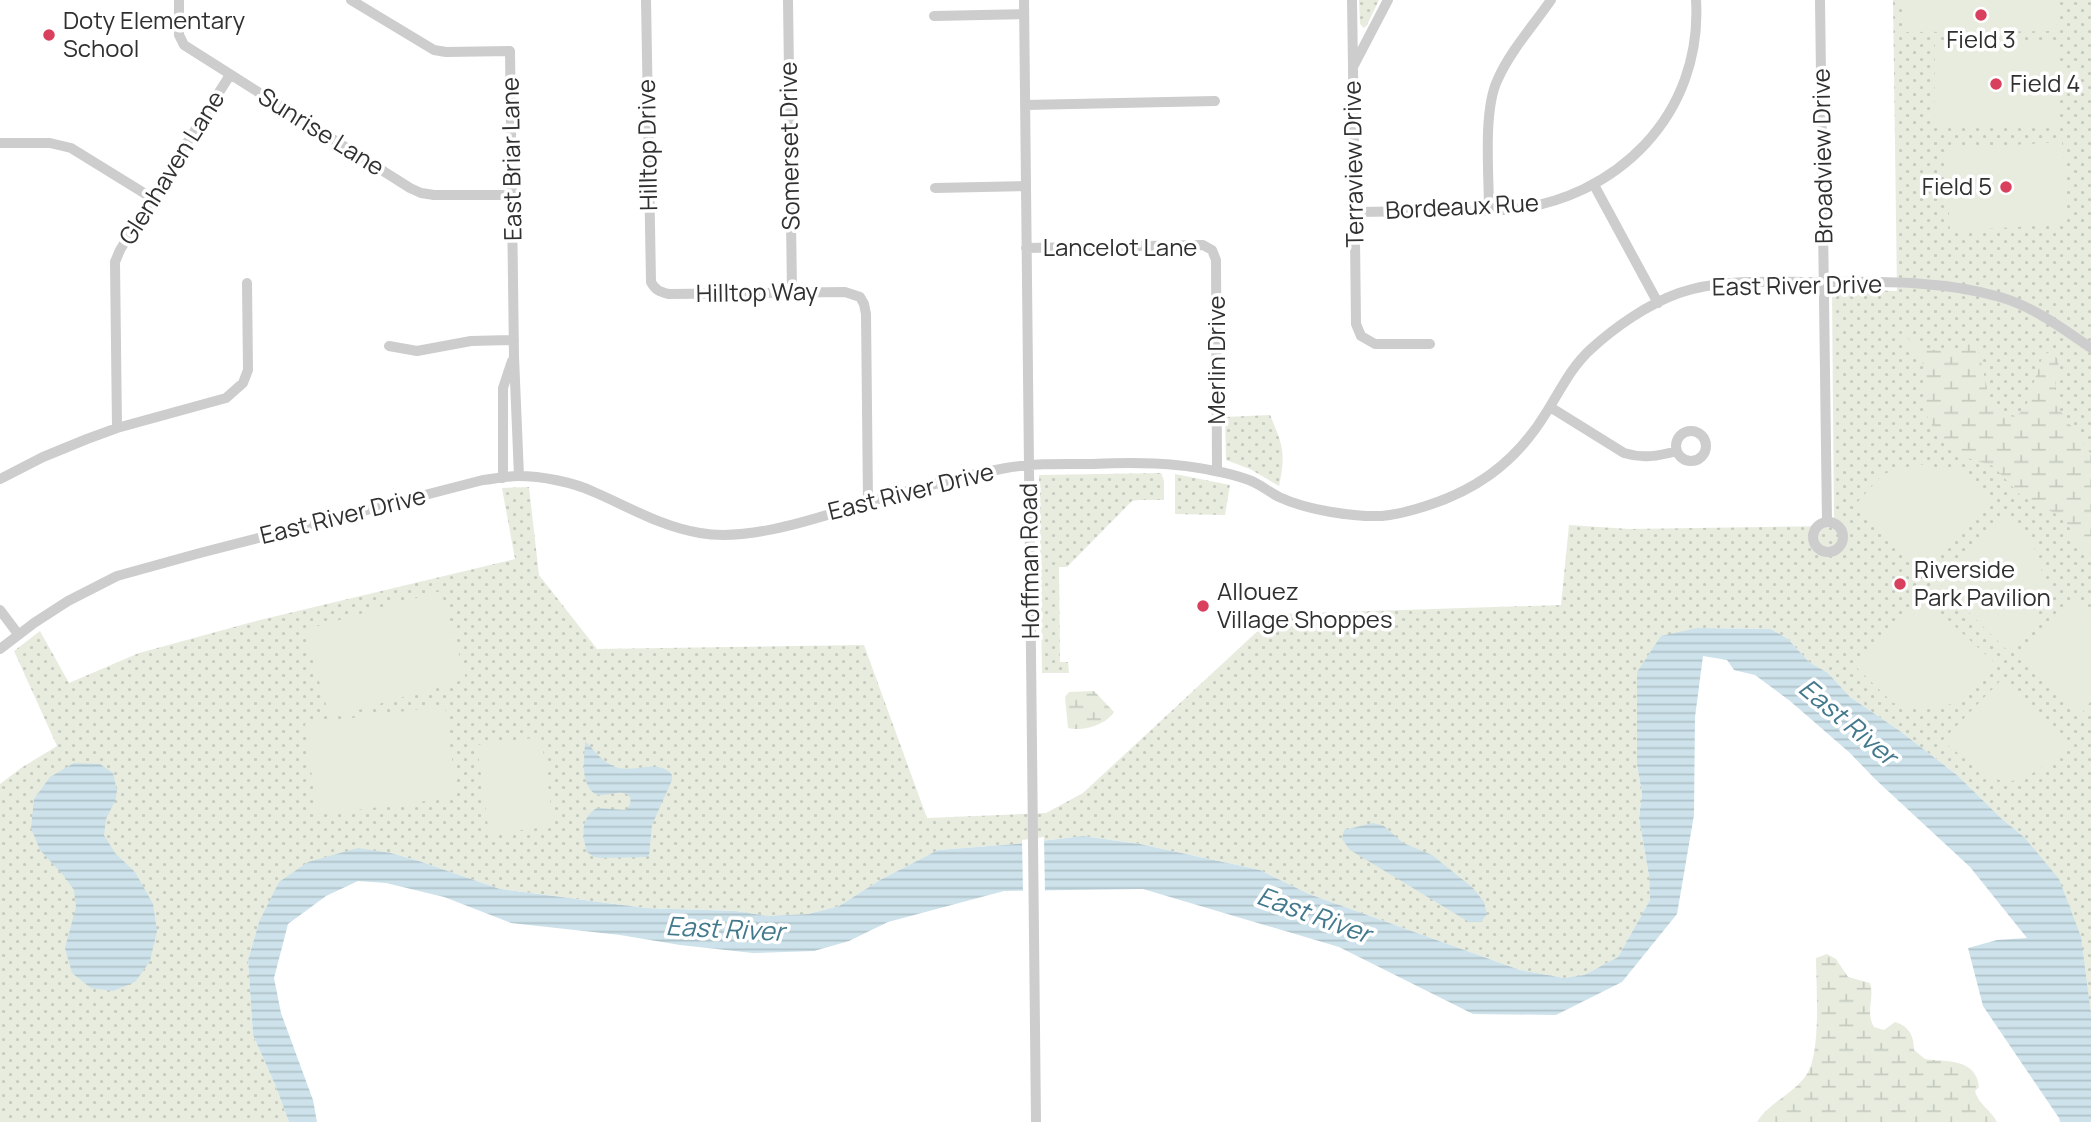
<svg xmlns="http://www.w3.org/2000/svg" width="2091" height="1122" viewBox="0 0 2091 1122" font-family="Manrope,sans-serif">
	<style>
		.grass { fill: url(#grass-dots) }
		.wetland { fill: url(#wetland-marsh) }
		.pitch { fill: #e7ecdf }
		.water { fill: url(#water-rules) }
		.pier { fill: #fff }
		.lines { fill: none; stroke-linecap: round; stroke-linejoin: round }
		.minor { stroke: #cdcdcd; stroke-width: 10 }
		.poi-dot { fill: #d8405e; stroke: #fff; stroke-width: 2.5 }
		.labels { text-anchor: middle; stroke-width: 7; stroke-linejoin: round; paint-order: stroke }
		.poi-label { font-size: 24px; fill: #303030; stroke: #fff; text-anchor: start }
		.street-label { font-size: 24px; fill: #303030; stroke: #fff }
		.water-label { font-size: 26px; font-style: italic; fill: #43798c; stroke: #fff }
	</style>
	<defs>
		<pattern id="grass-dots" width="8" height="8" patternUnits="userSpaceOnUse" patternTransform="scale(1.75)"><rect width="8" height="8" fill="#e7ecdf"/><path d="M2 2h.1M6 6h.1" fill="none" stroke="#c6cbc0" stroke-width="1.8" stroke-linecap="round"/></pattern>
		<pattern id="wetland-marsh" width="20" height="14" patternUnits="userSpaceOnUse" patternTransform="scale(1.75)"><rect width="20" height="14" fill="#e7ecdf"/><path d="M1 5h8M5 5V1M11 12h8M15 12V8" fill="none" stroke="#c6cbc0"/></pattern>
		<pattern id="water-rules" width="6" height="5" patternUnits="userSpaceOnUse" patternTransform="scale(1.75)"><rect width="6" height="5" fill="#cde2ea"/><path d="M0 2.5h6" fill="none" stroke="#b0c2c9"/></pattern>
	</defs>
	<rect width="100%" height="100%" fill="#fff"/>
	<!-- grass -->
	<path class="grass" d="M1359,0H1379L1367,25L1364,28L1360,24Z
		M1893,0H2091V1015L2024,837L2002,819L1957,775L1900,731L1850,697L1828,673L1809,662L1788,639L1771,629L1697,628L1637,765L1642,793L1639,818L1649,876L1650,900L1618,957L1584,975L1564,978L1520,970L1309,894L1260,870L1140,844L1083,836L1016,844L938,850L880,880L839,906L808,914L768,916L736,911L645,908L500,889L419,861L391,853L259,922L248,960L253,1035L276,1087L289,1122H0V784L21,768L57,746L14,651L40,631L69,683L139,653L260,620L515,559L502,488L529,487L539,575L597,649L864,645L927,818L1046,813L1083,793L1276,614L1561,605L1569,525L1629,529L1834,526L1832,289L1897,291Z
		M1270,415C1283,445 1286,454 1279,486L1250,469L1226,460L1225,417Z
		M1161,473L1164,481V500H1139L1132,501L1067,567H1059L1060,662H1068L1069,673H1042L1039,475Z
		M1175,474L1230,485L1225,515L1175,514Z"/>
	<!-- wetland -->
	<path class="wetland" d="M1895,332C1904,334 1908,339 1915,344C1928,352 1946,351 1961,349L1966,343L1967,335L1973,337L1980,356L1988,393L1991,399L2009,416L2015,417L2025,409L2043,355L2050,352L2059,360L2055,388L2057,406L2091,454V554L2076,541L2067,523L2062,517L2021,496L1993,466L1955,454L1951,451L1936,433L1926,414L1924,367L1921,360L1892,336Z
		M1094,691L1114,712C1106,725 1082,732 1068,728L1065,697L1069,692Z
		M1827,954L1836,959L1848,977L1870,983C1875,997 1865,1012 1874,1027L1884,1030L1895,1022C1909,1026 1914,1036 1914,1050L1925,1059C1947,1062 1976,1058 1979,1087L1975,1091C1978,1104 1991,1110 1997,1122H1757C1769,1103 1791,1095 1805,1077C1822,1057 1816,986 1816,958Z"/>
	<!-- pitch -->
	<path class="pitch" d="M1906,0H2056V31L1906,32Z
		M1935,40L2058,41L2057,128L1934,127Z
		M2062,142L2067,224L1950,231L1945,149Z
		M1918,464L1959,471L1992,503L1924,571L1854,506L1883,474Z
		M2004,517L2033,544L2046,584L2036,622L2007,650L1940,584Z
		M441,591L466,679L330,718L304,630Z
		M1925,599L1997,665L1956,703L1928,709L1893,703L1855,666Z
		M2077,599L2091,618V701L2079,717L2018,658Z
		M2004,677L2072,744L2049,763L2031,774L2007,783L1986,775L1942,741Z
		M445,706L457,797L317,815L305,724Z
		M541,737L554,826L489,834L477,745Z"/>
	<!-- water -->
	<path class="water" d="M1697,628L1771,629L1788,639L1809,662L1828,673L1850,697L1900,731L1957,775L2002,819L2024,837L2059,879L2081,937L2091,1015V1122H2060L2059,1118L1983,1006L1968,948L1997,940L2027,938L1970,867L1875,779L1850,753L1790,701L1755,675L1734,670L1727,660L1703,656L1695,717L1694,815L1677,914L1622,982L1556,1015L1473,1014L1339,947L1143,889L1004,891L888,922L849,941L814,951L753,953L680,945L620,935L511,923L444,897L386,883L358,881L326,896L288,924L274,978L281,1013L313,1100L317,1122H289L276,1087L253,1035L248,960L259,922L279,882L308,862L358,848L391,853L419,861L500,889L645,908L736,911L768,916L808,914L839,906L880,880L938,850L1016,844L1083,836L1140,844L1260,870L1309,894L1520,970L1564,978L1584,975L1618,957L1650,900L1649,876L1639,818L1642,793L1637,765V672L1661,636Z
		M585,741C596,752 603,764 619,768C635,772 661,759 672,775V780L652,825L649,855L646,857L601,858L594,857L587,852C582,835 580,818 597,808L626,810C631,805 634,795 623,793C610,791 597,803 588,786C581,773 585,755 585,741Z
		M74,763L100,764L113,773L117,791L115,801L106,819L104,835L115,853L135,872L153,904L157,931L150,961L135,982L113,991L91,988L72,973L65,948L76,907L74,890L64,876L40,850L31,828L34,799L50,777Z
		M1373,823L1384,826L1403,843L1432,855L1473,888L1484,902L1487,914L1481,922H1469L1350,850L1342,839L1344,830Z"/>
	<!-- pier -->
	<path class="pier" d="M1044,837L1045,893H1023L1022,840Z"/>
	<g class="lines">
		<!-- minor -->
		<path class="minor" d="M179,0V35L184,45L410,188L421,193L434,195H512
			M351,0L434,50L446,52L510,51L514,357L519,476
			M646,0L651,282C655,290 660,292 669,294L845,292L860,297L864,304L866,314L868,502
			M788,0L792,292
			M1024,0L1036,1122
			M1352,0L1353,66
			M1388,0L1353,67L1356,324L1361,336L1375,344H1430
			M1820,0L1827,522
			M934,16L1024,14
			M1025,105L1215,101
			M0,143H50L71,148L152,198
			M1594,185L1658,303
			M935,188L1026,186
			M1489,210C1489,175 1483,112 1497,81C1510,51 1533,26 1551,0
			M1355,212L1507,210C1617,200 1703,114 1696,0
			M1026,248L1203,245L1212,250L1216,260L1217,471
			M389,346L417,351L471,341L514,340
			M1550,407L1624,453C1643,459 1658,456 1677,451
			M117,428L115,262L120,250L152,198L230,75
			M1676 446a15 15 0 1 1 30 0a15 15 0 1 1-30 0Z
			M503,478V388L512,361
			M0,479L43,457L87,439L117,428L226,398L243,383L248,370L247,283
			M1813 537a15 15 0 1 1 30 0a15 15 0 1 1-30 0Z
			M0,610L18,634
			M0,649L34,623L68,601L117,576L200,553L483,480C494,479 506,476 518,476C541,476 573,482 594,492C629,507 662,527 700,533C759,544 845,507 904,492C938,483 972,474 1006,468C1035,463 1064,464 1093,464C1134,462 1175,462 1215,471C1226,473 1238,476 1249,480C1260,484 1269,492 1279,497C1307,510 1352,517 1382,516C1393,515 1406,512 1416,509C1473,493 1515,464 1546,413C1560,391 1571,367 1591,349C1615,327 1648,304 1679,293C1720,279 1766,282 1809,282C1872,282 1939,279 2000,297C2034,307 2062,328 2091,348"/>
	</g>
	<!-- markers -->
	<g class="poi-dot">
		<circle cx="1981" cy="15" r="7"/>
		<circle cx="49" cy="35" r="7"/>
		<circle cx="1996" cy="84" r="7"/>
		<circle cx="2006" cy="187" r="7"/>
		<circle cx="1900" cy="584" r="7"/>
		<circle cx="1203" cy="606" r="7"/>
	</g>
	<g class="labels">
		<!-- poi labels -->
		<g class="poi-label">
			<text x="63" y="29">Doty Elementary<tspan x="63" dy="28">School</tspan></text>
			<text x="1981" y="48" text-anchor="middle">Field 3</text>
			<text x="2010" y="92">Field 4</text>
			<text x="1992" y="195" text-anchor="end">Field 5</text>
			<text x="1914" y="578">Riverside<tspan x="1914" dy="28">Park Pavilion</tspan></text>
			<text x="1217" y="600">Allouez<tspan x="1217" dy="28">Village Shoppes</tspan></text>
		</g>
		<!-- street labels -->
		<g class="street-label">
			<text transform="translate(321 132) rotate(32)" y="8">Sunrise Lane</text>
			<text transform="translate(648 145) rotate(-91)" y="8">Hilltop Drive</text>
			<text transform="translate(790 146) rotate(-91)" y="8">Somerset Drive</text>
			<text transform="translate(1823 156) rotate(-91)" y="8">Broadview Drive</text>
			<text transform="translate(512 159) rotate(-91)" y="8">East Briar Lane</text>
			<text transform="translate(1354 164) rotate(-91)" y="8">Terraview Drive</text>
			<text transform="translate(172 168) rotate(-58)" y="8">Glenhaven Lane</text>
			<text transform="translate(1462 207) rotate(-3)" y="8">Bordeaux Rue</text>
			<text x="1120" y="256">Lancelot Lane</text>
			<text transform="translate(1797 286) rotate(-1)" y="8">East River Drive</text>
			<text transform="translate(757 293) rotate(-1)" y="8">Hilltop Way</text>
			<text transform="translate(1217 360) rotate(-90)" y="8">Merlin Drive</text>
			<text transform="translate(911 492) rotate(-14)" y="8">East River Drive</text>
			<text transform="translate(343 516) rotate(-14)" y="8">East River Drive</text>
			<text transform="translate(1030 561) rotate(-91)" y="8">Hoffman Road</text>
		</g>
		<!-- water labels -->
		<g class="water-label">
			<text transform="translate(1848 722) rotate(40)" y="9">East River</text>
			<text transform="translate(1314 915) rotate(20)" y="9">East River</text>
			<text transform="translate(725 929) rotate(3)" y="9">East River</text>
		</g>
	</g>
</svg>
